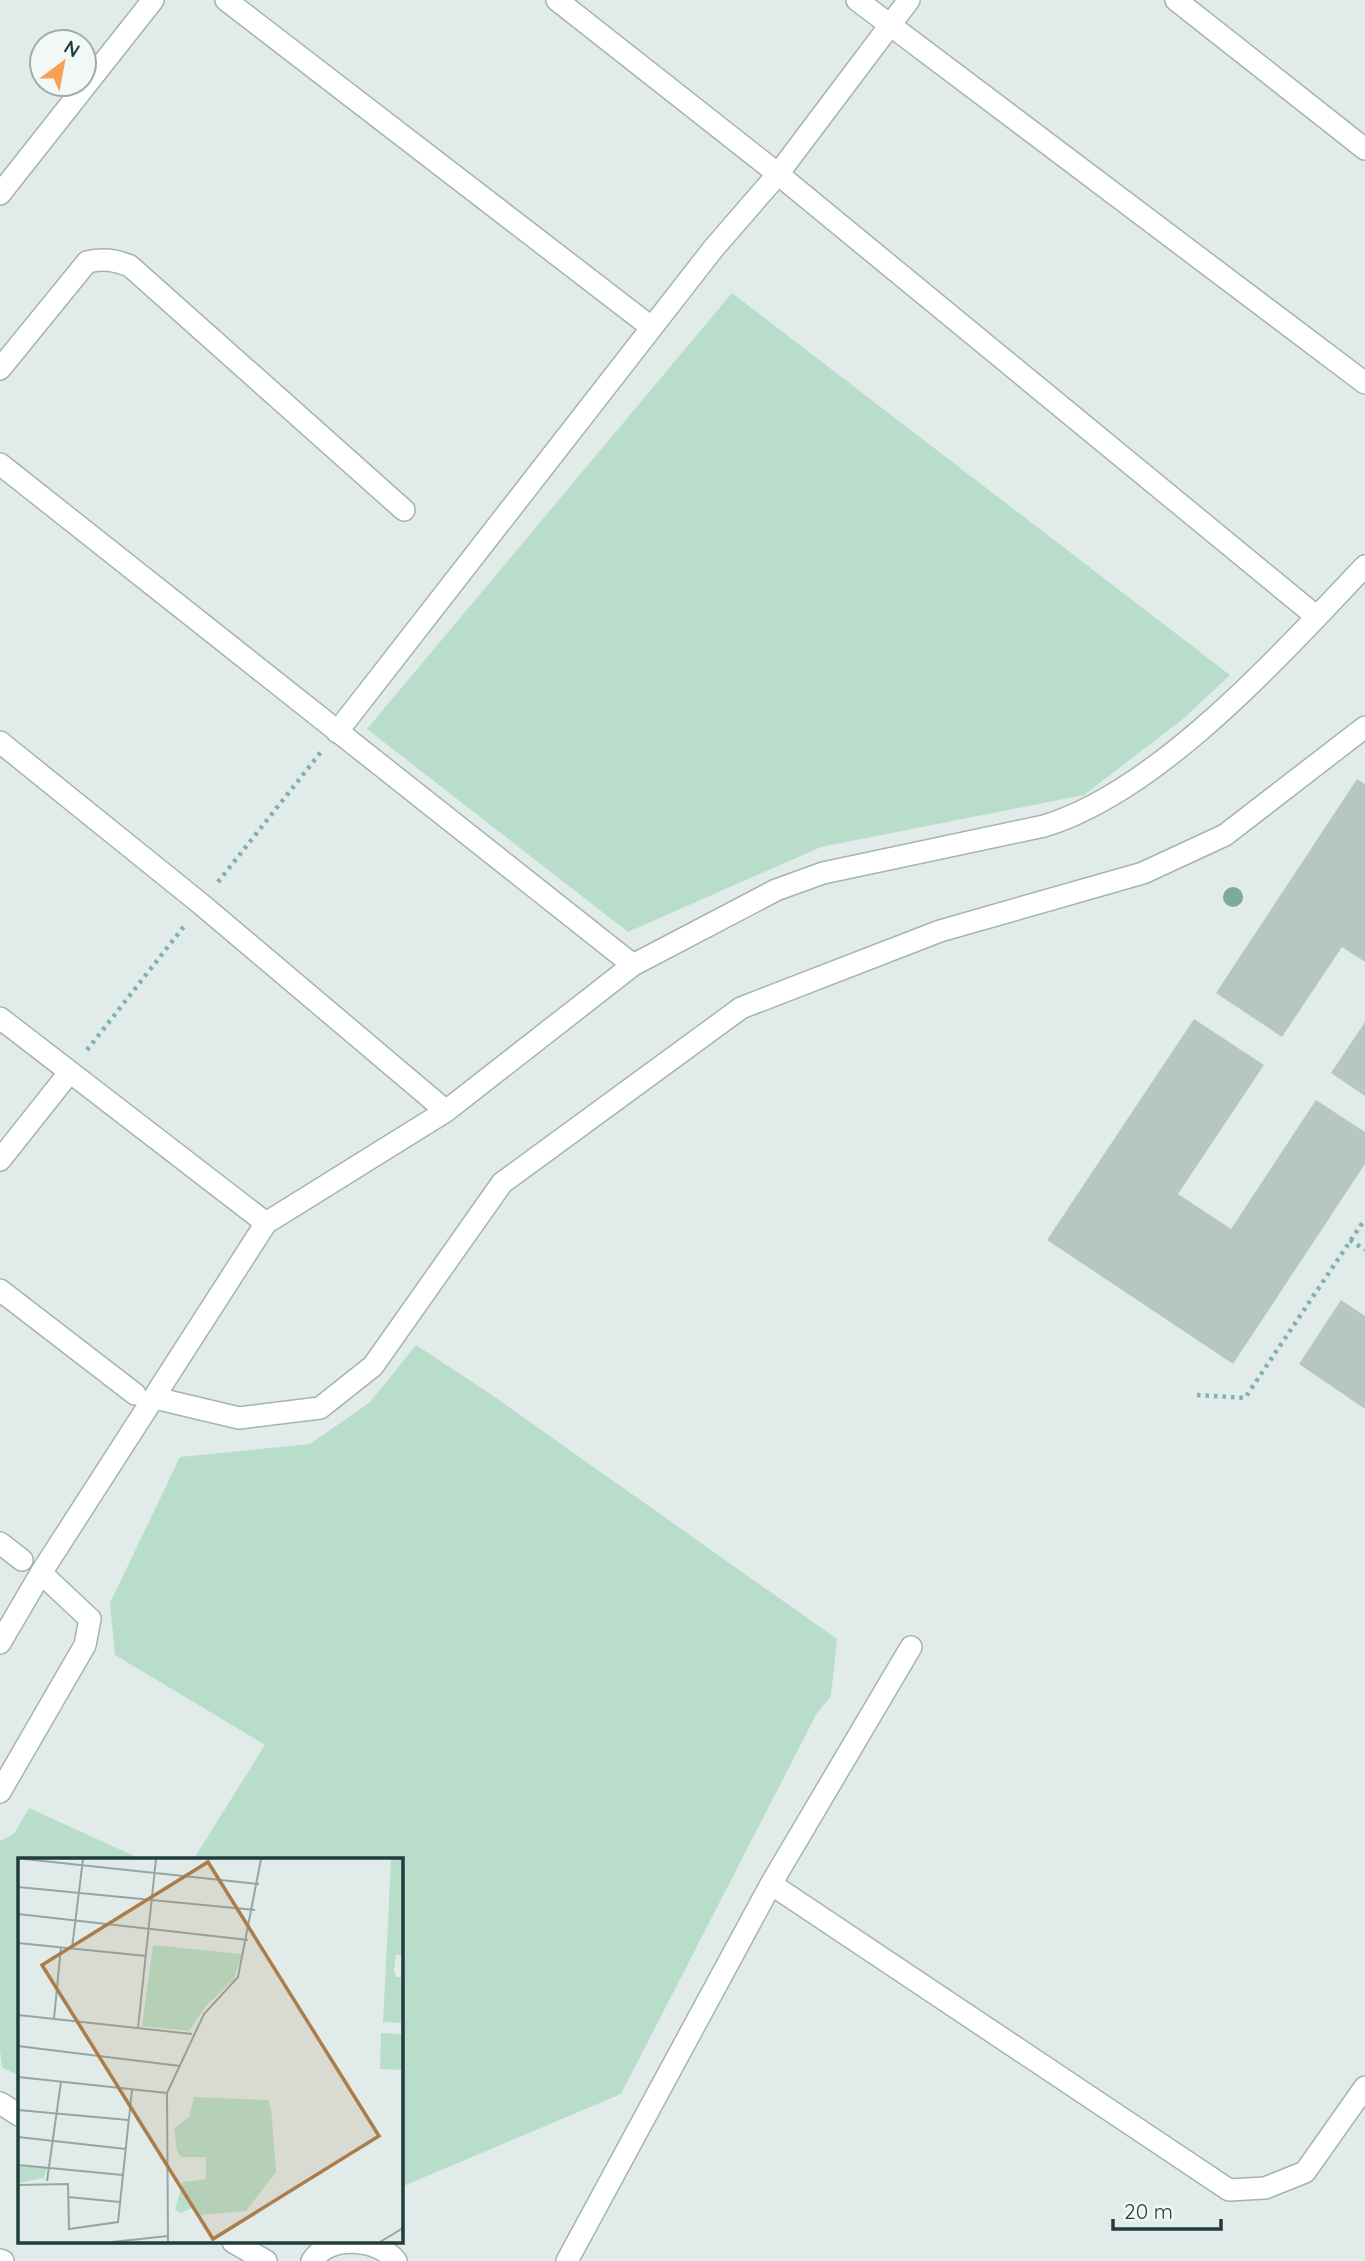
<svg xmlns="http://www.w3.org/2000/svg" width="1365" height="2261" viewBox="0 0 1365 2261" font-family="Quicksand,sans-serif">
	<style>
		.green { fill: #b8decb }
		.building { fill: #b6c7c3 }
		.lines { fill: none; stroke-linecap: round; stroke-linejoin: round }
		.minor-casing { stroke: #a3b4b2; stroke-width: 24 }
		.path { stroke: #80b1ac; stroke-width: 4.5; stroke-dasharray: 3.5 5; stroke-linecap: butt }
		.minor { stroke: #fff; stroke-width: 21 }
		.tree { fill: #7cab9a }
		.inset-road { fill: none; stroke: #94a6a4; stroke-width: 2 }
		.view { fill: #ac7d4b; fill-opacity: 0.15; stroke: #ac7d4b; stroke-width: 3.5 }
		.inset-edge { fill: none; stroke: #203d3c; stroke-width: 3.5 }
	</style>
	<rect width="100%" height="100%" fill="#e1ecea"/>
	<!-- green -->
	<path class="green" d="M732,293L1230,675L1183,719L1084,795L821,847L628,932L367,729Z
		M416,1345L486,1391L837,1639L831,1696L817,1713L621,2094L401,2187V1860H193L265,1745L115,1655L110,1603L180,1457L310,1444L370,1402Z
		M29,1808L143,1860H19V2076L2,2067L0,2050V1841L14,1834Z"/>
	<!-- building -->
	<path class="building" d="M1357,779L1365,784V962L1342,947L1282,1037L1216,993Z
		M1194,1019L1264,1065L1178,1194L1231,1229L1316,1100L1365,1132V1164L1233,1364L1047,1240Z
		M1365,1022V1096L1331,1073Z
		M1341,1300L1365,1316V1409L1299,1364Z"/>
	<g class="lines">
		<defs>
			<path id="minor" d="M226,0L651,327
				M557,0L778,174L1317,617
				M857,0L1365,383
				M1176,0L1365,149
				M0,194L153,0
				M0,369L87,262C103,258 115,260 130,266L404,510
				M0,464L633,965
				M337,732L713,249L778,174L909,0
				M0,742L201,904L446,1111
				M0,1018L266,1223
				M0,1160L69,1073
				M0,1290L135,1394
				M155,1398L239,1418L320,1408L373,1366L502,1183L741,1008L940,931L1143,873L1225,835L1365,727
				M0,1543L22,1560
				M0,1643L41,1573L266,1223L446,1111L633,965L776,890L823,873L1044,826C1160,791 1282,653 1365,566
				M0,1792L85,1645L90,1619L41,1573
				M771,1884L911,1647
				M0,2103L19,2115
				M233,2242L266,2261
				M0,2260L3,2261
				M312,2261C329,2234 378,2238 396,2261
				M567,2261L771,1884L1229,2190L1265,2188L1305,2172L1365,2087"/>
		</defs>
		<!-- minor casing -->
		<use href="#minor" class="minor-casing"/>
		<!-- path -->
		<path class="path" d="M218,882L321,752
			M87,1050L185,925
			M1350,1240L1365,1250
			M1197,1395L1245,1398L1365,1219"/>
		<!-- minor -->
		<use href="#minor" class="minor"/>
	</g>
	<!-- trees -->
	<circle class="tree" cx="1233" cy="897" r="10"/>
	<!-- overview -->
	<g transform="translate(18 1858)">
		<rect width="385" height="385" fill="#e1ecea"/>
		<path d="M373,1H385V97H378L376,112L378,119H385V165L365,164ZM135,87L224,96L216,121L188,148L171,173L124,168ZM363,175L385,176V212L362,211ZM176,239L250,242L253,250L258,314L228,353L181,357L174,350L162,355L157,351L165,324L188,321V299H163L159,293L156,270L171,259ZM0,308L29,310L26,320L0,325Z" fill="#b8decb"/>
		<path class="inset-road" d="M6,1L241,26M0,29L237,52M0,56L230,82M0,85L128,98M54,90L65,1M0,157L174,176M36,161L43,89M120,170L138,1M0,188L162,208M0,219L149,235M0,252L110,262M0,279L108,291M0,307L105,317M29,323L43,224M0,327L50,326L51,371L100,364L114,232M50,339L102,344M94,384L150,378M150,384L149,235L186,156L220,119L243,1M362,384L385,370"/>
		<path class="view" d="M190,4L361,278L195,381L24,107Z"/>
		<rect width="385" height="385" class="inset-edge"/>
	</g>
	<!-- north arrow -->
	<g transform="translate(63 63) rotate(32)"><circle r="33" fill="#f1f8f6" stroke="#9dadac" stroke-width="2"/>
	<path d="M0-5L12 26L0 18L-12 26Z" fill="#f89f53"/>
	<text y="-10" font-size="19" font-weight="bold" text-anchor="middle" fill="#203d3c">N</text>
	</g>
	<!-- scale -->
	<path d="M1113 2219v10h108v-10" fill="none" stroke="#203d3c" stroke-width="3.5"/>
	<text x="1124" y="2219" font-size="21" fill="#203d3c" stroke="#f1f8f6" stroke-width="5" paint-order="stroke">20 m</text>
</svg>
